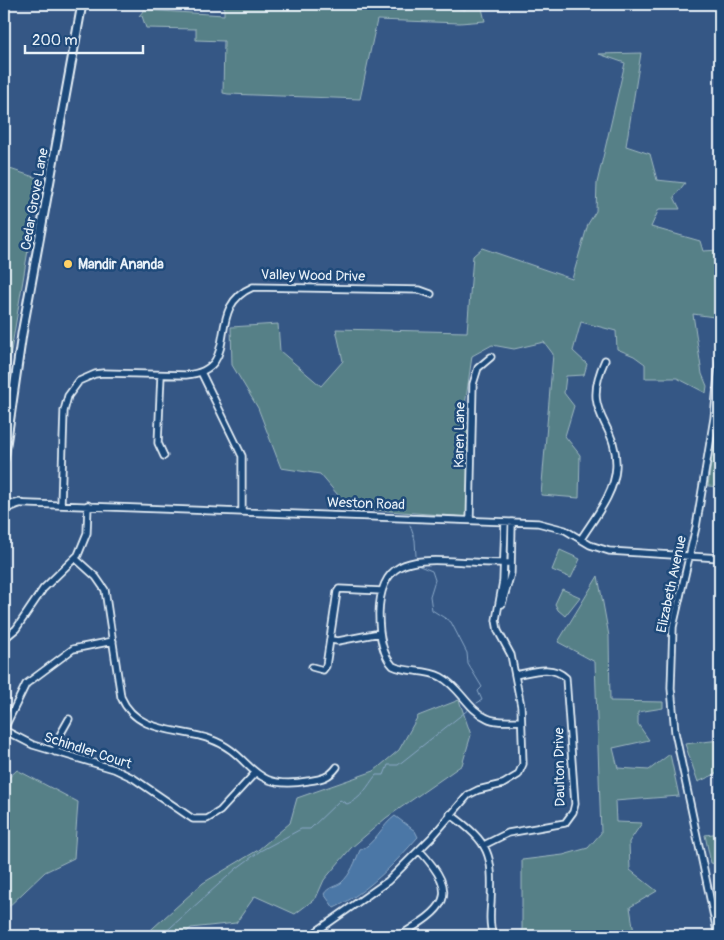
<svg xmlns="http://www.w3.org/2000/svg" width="724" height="940" viewBox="0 0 724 940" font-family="Pangolin,sans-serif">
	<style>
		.green { fill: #568087; stroke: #9fb8c0 }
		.water { fill: #4b77a6; stroke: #8aa8c7 }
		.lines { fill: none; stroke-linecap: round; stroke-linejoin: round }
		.stream { stroke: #8aa8c7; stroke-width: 1 }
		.minor-casing { stroke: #e8f1f8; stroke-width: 9 }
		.major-casing { stroke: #e8f1f8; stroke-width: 11 }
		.minor { stroke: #1f4a7a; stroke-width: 5.5 }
		.major { stroke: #1f4a7a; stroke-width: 7 }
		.poi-dot { fill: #ffd166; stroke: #1f4a7a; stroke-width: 2 }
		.labels { text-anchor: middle; stroke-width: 5; stroke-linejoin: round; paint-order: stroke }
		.street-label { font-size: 14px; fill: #e8f1f8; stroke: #1f4a7a }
		.poi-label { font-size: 14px; font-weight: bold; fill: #e8f1f8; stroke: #1f4a7a; text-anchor: start }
	</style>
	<rect width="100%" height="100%" fill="#355785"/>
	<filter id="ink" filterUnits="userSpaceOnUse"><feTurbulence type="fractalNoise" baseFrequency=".02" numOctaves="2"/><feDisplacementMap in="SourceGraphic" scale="10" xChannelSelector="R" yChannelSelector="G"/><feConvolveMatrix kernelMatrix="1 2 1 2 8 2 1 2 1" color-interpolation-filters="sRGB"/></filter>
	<g filter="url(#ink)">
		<!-- green -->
		<path class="green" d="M224,4H442L465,10L466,4H481L485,21L460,23L377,20L360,99L228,94L223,93L224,41L196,40V29L146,28L142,16H139L144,10L224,15Z
			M641,53L626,146L650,154L657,180L685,183L674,197L680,209H659L651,227L700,241L703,251L720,250L714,317L693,314L702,374L707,386L706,393L677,378H645V364L634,356L617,349L616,331L581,322L573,351L587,364L584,375L566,376L564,393L574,406L565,436L580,455L579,498L541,495L553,354L544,342L514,349L492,345L472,356L464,413L469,442L468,517L349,508L320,474L281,468L258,408L232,365L231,327L278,324L280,351L321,386L343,361L336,329L467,332L473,256L482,248L572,279L588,224L596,211L597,183L625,63L599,54Z
			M4,167L40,179L4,393Z
			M720,398V487L708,486Z
			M560,550L580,559L571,578L552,570Z
			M598,576L609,636L610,701L663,702V708L638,712V724L649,740L613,748L618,768L649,770L670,754L679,796L615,801L616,822L642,823L629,842L630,870L657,891L630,907L634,933L649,936H522V860L563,855L588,848L601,833L595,662L558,642Z
			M562,589L580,597L565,616L558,610L555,604Z
			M459,700L471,735L462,765L386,818L351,848L324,880L316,898L295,914L255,896L236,923L191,928L182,936H144L203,883L258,850L290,823L297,798L374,771L399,750L418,716Z
			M720,740V772L698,782L685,744Z
			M17,770L78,802L74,858L45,872L4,911V782Z
			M720,833V865L711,863L705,835Z"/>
		<!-- water -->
		<path class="water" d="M395,816L415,831L418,837C395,863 367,893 334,908L324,894C328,887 335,887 341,883C351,874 355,862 360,850C374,845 382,825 395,816Z"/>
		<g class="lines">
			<!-- stream -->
			<path class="stream" d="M410,525L415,540L416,556
				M417,565L432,571L435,580L430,596L432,610L451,622L467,653L468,664L482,687L478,691L482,700L477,703
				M161,936L237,868L260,851L301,829H310L340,800L347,804C362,799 367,786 376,775H384L388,765H398L469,709"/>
			<defs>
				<path id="minor" d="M201,372L242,456V511
					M161,375L158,443L164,456
					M4,503L538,523L565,530L590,545L609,551L720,558
					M61,504L64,411L68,396L79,381L95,374L103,373L186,375C245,370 202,308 253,287L420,290L431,294
					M470,520L473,384L478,368L491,357
					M581,539C595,517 615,493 616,467C618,420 579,416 605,360
					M75,558L96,577L105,590L121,697C137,734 178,728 210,739C255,755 247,792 308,781C321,779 329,778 337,767
					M511,563C491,563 472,562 452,561C409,559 380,561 379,614C379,631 381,653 393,666C408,673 426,669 441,677C460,687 468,710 487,718C496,723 511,721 521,721
					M502,604L511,573L512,522
					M4,639L16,629L43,589L78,555L87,533L88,505
					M331,640L338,641L380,633
					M312,667L323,670L326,666L337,592L339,589L382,591
					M4,729L26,684L73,649L113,641
					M4,730L33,745L114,769L133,778L193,819H207L220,811L255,773
					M55,752L60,735L69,719
					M450,814C490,843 493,854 491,902C490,913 489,925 493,936
					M484,845L508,833L565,823L573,812L575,804L566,678C552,664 532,672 515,675
					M313,936L317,931L388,881L432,837L468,795L478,790L503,784L518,775L523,764L521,706L511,655L498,631L496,620L503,581L505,522
					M399,936C444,909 462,896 420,851
					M718,936L675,732L671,688L673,627L696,527L714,418L720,354"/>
				<path id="major" d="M4,459L22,334L82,4
					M4,509L19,503"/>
			</defs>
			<!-- minor casing -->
			<use href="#minor" class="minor-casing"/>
			<!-- major casing -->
			<use href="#major" class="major-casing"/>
			<!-- minor -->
			<use href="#minor" class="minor"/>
			<!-- major -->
			<use href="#major" class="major"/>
		</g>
	</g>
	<!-- markers -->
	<circle class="poi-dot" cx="68" cy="264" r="5"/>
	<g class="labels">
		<!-- street labels -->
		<g class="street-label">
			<text transform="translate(34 199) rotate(-80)" y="5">Cedar Grove Lane</text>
			<text transform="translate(313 275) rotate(1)" y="5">Valley Wood Drive</text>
			<text transform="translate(459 435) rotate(-89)" y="5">Karen Lane</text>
			<text transform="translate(366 503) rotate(2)" y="5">Weston Road</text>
			<text transform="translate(671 584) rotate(-78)" y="5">Elizabeth Avenue</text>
			<text transform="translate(88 750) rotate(18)" y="5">Schindler Court</text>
			<text transform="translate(559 767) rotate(-91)" y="5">Daulton Drive</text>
		</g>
		<!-- poi labels -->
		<g class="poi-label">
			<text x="78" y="269">Mandir Ananda</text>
		</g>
	</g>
	<!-- margin -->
	<rect width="724" height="940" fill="none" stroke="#1f4a7a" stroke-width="20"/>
	<rect x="10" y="10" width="704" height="920" fill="none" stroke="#e8f1f8" stroke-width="2" filter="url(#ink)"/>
	<!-- scale -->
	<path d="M25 45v8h118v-8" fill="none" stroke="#e8f1f8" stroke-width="2.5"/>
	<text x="32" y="45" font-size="15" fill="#e8f1f8" stroke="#1f4a7a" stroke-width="4" paint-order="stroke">200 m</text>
</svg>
